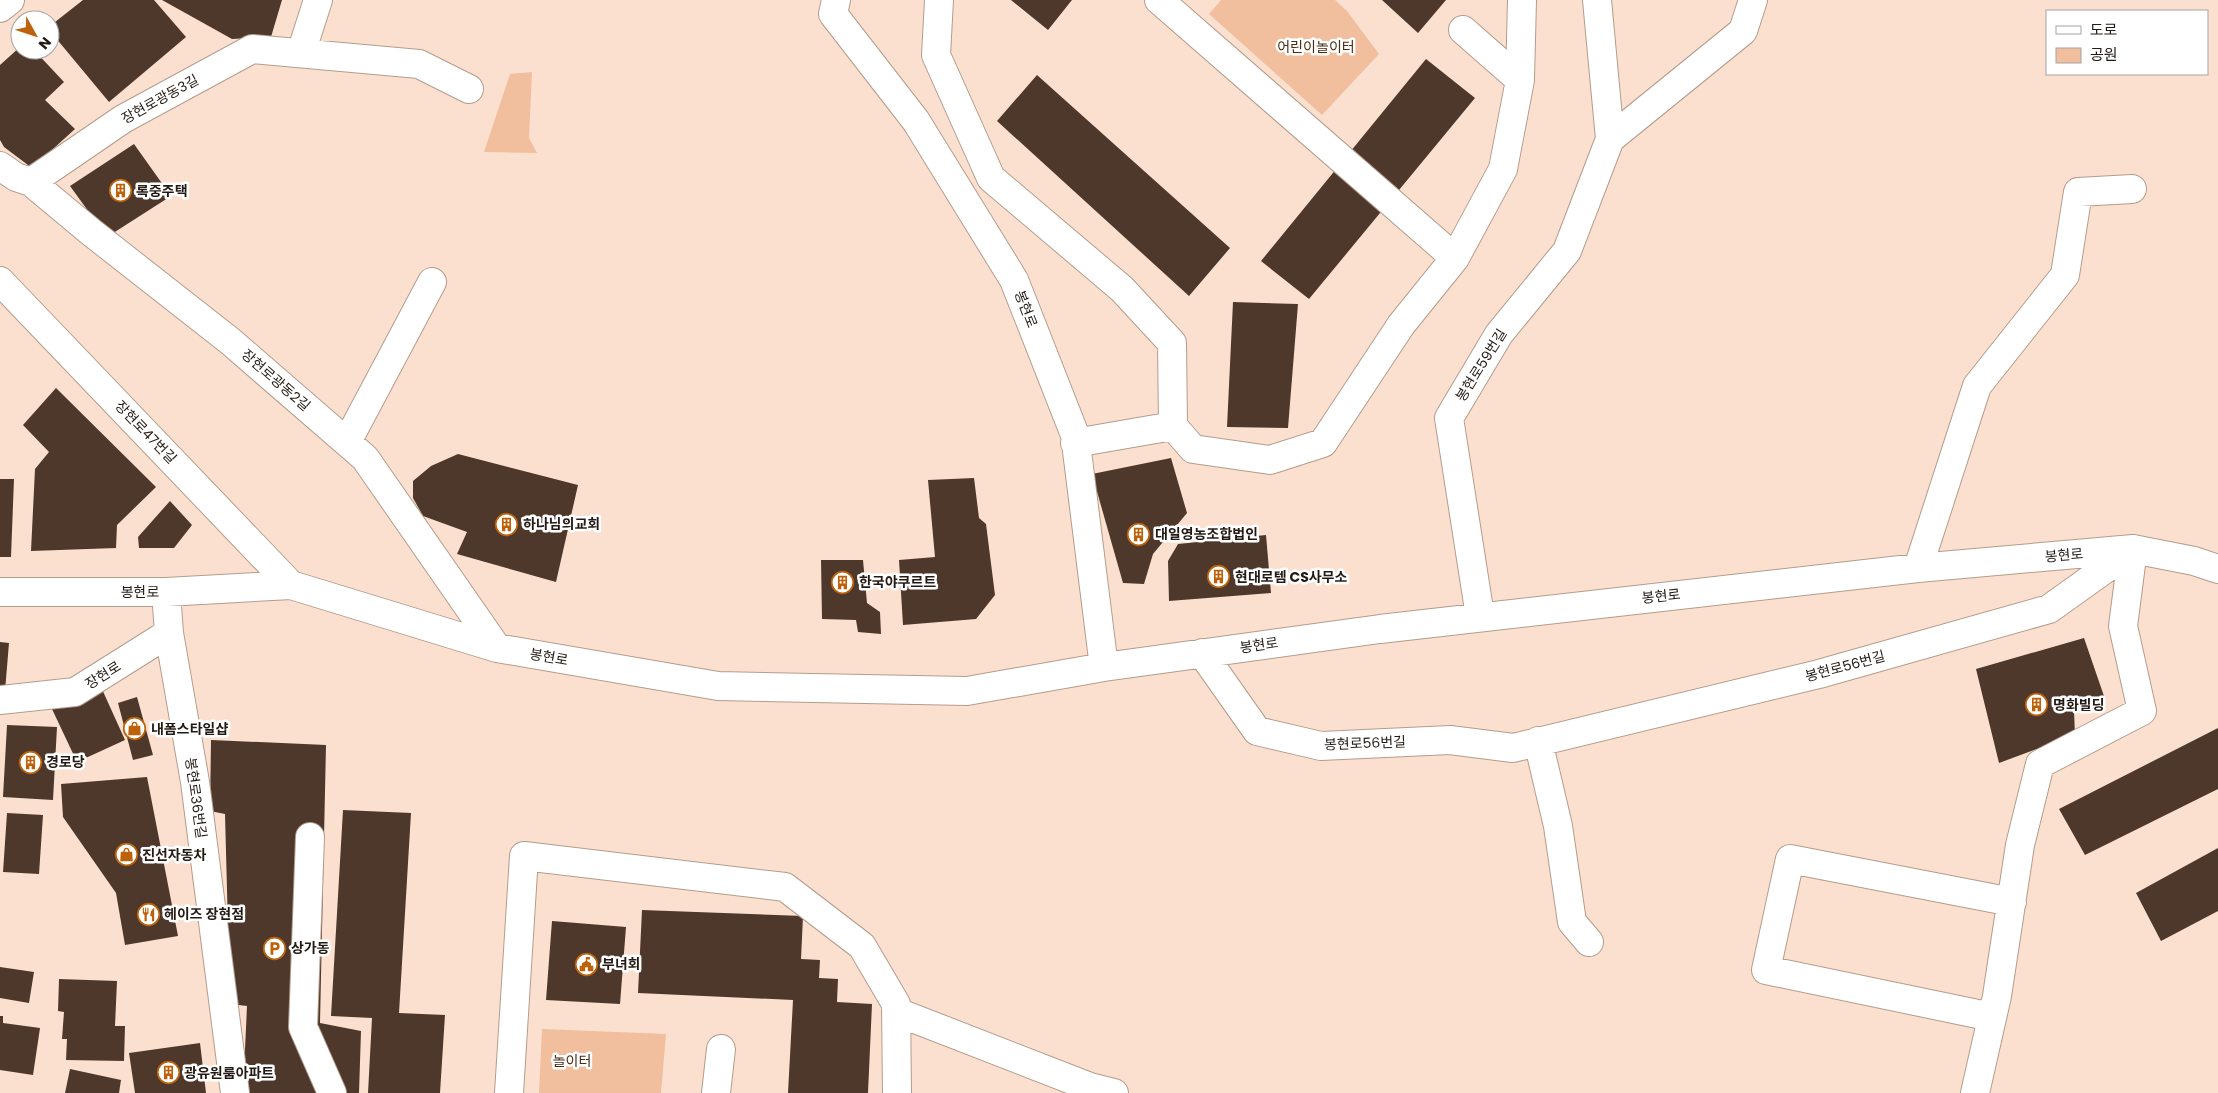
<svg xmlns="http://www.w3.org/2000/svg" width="2218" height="1093" viewBox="0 0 2218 1093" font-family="Poppins,'Noto Sans KR',sans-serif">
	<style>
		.green { fill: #f1be9e }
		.building { fill: #4d382b }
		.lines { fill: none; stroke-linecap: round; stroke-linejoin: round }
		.minor-casing { stroke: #b49c8c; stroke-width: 30 }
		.minor { stroke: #fff; stroke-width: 28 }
		.labels { text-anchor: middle; stroke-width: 5; stroke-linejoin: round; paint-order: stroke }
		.park-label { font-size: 14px; fill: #4c2b13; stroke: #fff }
		.street-label { font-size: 14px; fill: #231a14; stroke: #fff }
		.poi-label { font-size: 14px; font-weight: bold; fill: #231a14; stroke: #fff; text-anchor: start }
	</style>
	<rect width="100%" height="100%" fill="#fbe0d0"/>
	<!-- green -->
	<path class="green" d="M1221,0H1335L1347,11L1379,54L1322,115L1209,14Z
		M532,72L529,138L537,153L484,152L510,74Z
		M542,1029L666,1034L661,1093H539Z"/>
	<!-- building -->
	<path class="building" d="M83,0H154L186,37L109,102L50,31V26Z
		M162,0H282L271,37L232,39Z
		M1011,0H1072L1048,30Z
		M1382,0H1446L1418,33Z
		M20,47V50H34L64,82L45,100L75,129L32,168L4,147L0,140V65Z
		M1426,59L1475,98L1309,299L1261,261Z
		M1037,75L1230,248L1189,296L997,121Z
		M134,144L171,196L107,237L70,186Z
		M1233,302L1298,304L1288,428L1227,427Z
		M56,388L156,487L117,525L116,548L31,551L35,469L49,452L23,425Z
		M458,454L578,485L556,582L457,554L467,532L423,516L413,498V481L431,466Z
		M1171,458L1187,513L1153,554L1144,584L1123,583L1092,474Z
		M974,478L979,518L986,524L995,595L976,619L903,625L899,560L935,557L928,480Z
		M0,479H14L11,557H0Z
		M170,501L192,525L174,548H139L138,537Z
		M1266,535L1271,593L1169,601L1168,561L1178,544Z
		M821,560H863L867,603L880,612L881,634L858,632L856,620L822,619Z
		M2084,638L2105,699L2074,711L2075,735L1999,763L1976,669Z
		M0,642L9,643L5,691H0Z
		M101,687L125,740L77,762L52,709Z
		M137,697L153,755L133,760L118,703Z
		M7,725L57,727L53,800L3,797Z
		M2218,728V789L2085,855L2059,809Z
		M211,740L326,745L320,1023L361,1031L359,1093H243L247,1006L230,1004L225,814L210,811Z
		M147,777L178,936L125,945L116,893L63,817L61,784Z
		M343,810L411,813L399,1013L445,1015L440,1093H368L372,1018L331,1016Z
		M7,813L43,815L39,874L3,872Z
		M2218,848V911L2161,941L2136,893Z
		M642,910L803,916L801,959L820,960L819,978L838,979L837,1002L872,1004L868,1093H788L793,1000L638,993Z
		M552,921L626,927L620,1004L546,1000Z
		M0,967L34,972L29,1003L0,998Z
		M59,979L117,981L115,1026H125L124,1061L66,1060L67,1039H62L64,1012L58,1011Z
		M0,1016H3V1023L40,1028L33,1075L0,1070Z
		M200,1043L206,1093H135L129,1053Z
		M70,1069L121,1080L119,1093H65Z"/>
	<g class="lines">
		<defs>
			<path id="minor" d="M836,0L833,14L916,121L1014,280L1075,435L1104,667
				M939,0L936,55L991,178L1122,289L1172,343L1173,426L1193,449L1270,460L1323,443L1401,325L1455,258L1503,169L1520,80L1522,0
				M1159,0L1455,258
				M0,8L10,0
				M1463,30L1520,80
				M301,53L318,0
				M1610,139L1743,31L1753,0
				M0,166L16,177L31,182L91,232L230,341L365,458L497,648
				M31,182L123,119L252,49L419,64L469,89
				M0,281L291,585
				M347,442L432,282
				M1075,443L1173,426
				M1918,568L1977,386L2065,275L2078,192L2132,189
				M0,592H166L291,585L497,648L718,686L967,691L1104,667L1380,629L1918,568L2133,549L2194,561L2218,569
				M166,592L169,633L195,782L235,1093
				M1480,616L1449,418L1499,334L1567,251L1610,139L1597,0
				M1202,653L1257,731L1321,746L1450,740L1513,748L1819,674L2049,609L2133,549
				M0,700L75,692L169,633
				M1538,741L1558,826L1572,922L1589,942
				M310,837L303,1027L332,1093
				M897,1012L1090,1087L1114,1093
				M1992,1017L1766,970L1790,859L2012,902
				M509,1093L524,856L785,887L862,946L896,1004L897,1093
				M716,1093L721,1049
				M1975,1093L1997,996L2020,845L2040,764L2142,711L2123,626L2133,549"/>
		</defs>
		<!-- minor casing -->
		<use href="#minor" class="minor-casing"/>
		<!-- minor -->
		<use href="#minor" class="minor"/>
	</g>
	<!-- icons -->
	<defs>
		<symbol id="building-ring" viewBox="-11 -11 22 22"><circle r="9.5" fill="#fff" stroke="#bd620b" stroke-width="1.5"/><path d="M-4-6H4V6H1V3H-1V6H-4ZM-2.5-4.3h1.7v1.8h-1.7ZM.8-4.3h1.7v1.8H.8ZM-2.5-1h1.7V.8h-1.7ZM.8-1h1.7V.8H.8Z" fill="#bd620b"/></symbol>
		<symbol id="shop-ring" viewBox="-11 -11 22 22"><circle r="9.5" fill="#fff" stroke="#bd620b" stroke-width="1.5"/><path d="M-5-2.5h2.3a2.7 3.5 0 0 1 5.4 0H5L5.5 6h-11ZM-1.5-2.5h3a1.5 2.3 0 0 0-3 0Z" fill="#bd620b"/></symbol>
		<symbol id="restaurant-ring" viewBox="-11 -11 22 22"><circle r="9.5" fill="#fff" stroke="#bd620b" stroke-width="1.5"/><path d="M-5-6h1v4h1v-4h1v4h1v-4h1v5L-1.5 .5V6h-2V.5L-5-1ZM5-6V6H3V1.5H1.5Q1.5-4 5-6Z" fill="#bd620b"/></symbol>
		<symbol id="parking-ring" viewBox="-11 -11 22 22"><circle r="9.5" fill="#fff" stroke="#bd620b" stroke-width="1.5"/><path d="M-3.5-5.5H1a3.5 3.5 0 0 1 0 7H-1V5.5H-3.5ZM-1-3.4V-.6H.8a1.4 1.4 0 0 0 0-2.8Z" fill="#bd620b"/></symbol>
		<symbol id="civic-ring" viewBox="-11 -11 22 22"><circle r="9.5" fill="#fff" stroke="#bd620b" stroke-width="1.5"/><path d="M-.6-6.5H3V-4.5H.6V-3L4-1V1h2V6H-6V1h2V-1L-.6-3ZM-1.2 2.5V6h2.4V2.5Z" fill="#bd620b"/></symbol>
	</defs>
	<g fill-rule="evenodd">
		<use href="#building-ring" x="108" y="178" width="25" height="25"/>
		<use href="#building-ring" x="494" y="512" width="25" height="25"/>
		<use href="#building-ring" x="1126" y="522" width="25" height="25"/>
		<use href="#building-ring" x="1206" y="564" width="25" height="25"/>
		<use href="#building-ring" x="830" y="570" width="25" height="25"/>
		<use href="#building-ring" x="2024" y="692" width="25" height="25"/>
		<use href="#shop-ring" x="122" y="716" width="25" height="25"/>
		<use href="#building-ring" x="18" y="750" width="25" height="25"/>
		<use href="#shop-ring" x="114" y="842" width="25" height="25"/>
		<use href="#restaurant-ring" x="136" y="902" width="25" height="25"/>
		<use href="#parking-ring" x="262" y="936" width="25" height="25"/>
		<use href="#civic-ring" x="574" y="952" width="25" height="25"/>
		<use href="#building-ring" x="156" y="1060" width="25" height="25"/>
	</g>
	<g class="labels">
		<!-- park labels -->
		<g class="park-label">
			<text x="1316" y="52">어린이놀이터</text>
			<text x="572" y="1066">놀이터</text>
		</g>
		<!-- street labels -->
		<g class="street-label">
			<text transform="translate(160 99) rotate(-29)" y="5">장현로광동3길</text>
			<text transform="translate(1026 309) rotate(69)" y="5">봉현로</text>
			<text transform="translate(1481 365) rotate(-58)" y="5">봉현로59번길</text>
			<text transform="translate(276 380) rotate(41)" y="5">장현로광동2길</text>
			<text transform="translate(146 432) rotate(46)" y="5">장현로47번길</text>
			<text transform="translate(2064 555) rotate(-5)" y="5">봉현로</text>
			<text x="140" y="597">봉현로</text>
			<text transform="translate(1661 596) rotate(-6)" y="5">봉현로</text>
			<text transform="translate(1259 645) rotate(-8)" y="5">봉현로</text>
			<text transform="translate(549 657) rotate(10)" y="5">봉현로</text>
			<text transform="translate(1845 666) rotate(-15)" y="5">봉현로56번길</text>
			<text transform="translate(103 675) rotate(-32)" y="5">장현로</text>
			<text transform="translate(1365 743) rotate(-2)" y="5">봉현로56번길</text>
			<text transform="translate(196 798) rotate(82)" y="5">봉현로36번길</text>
		</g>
		<!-- poi labels -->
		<g class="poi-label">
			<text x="136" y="196">록중주택</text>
			<text x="523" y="529">하나님의교회</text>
			<text x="1155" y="539">대일영농조합법인</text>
			<text x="1235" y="582">현대로템 CS사무소</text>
			<text x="859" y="587">한국야쿠르트</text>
			<text x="2053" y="710">명화빌딩</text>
			<text x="151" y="734">내폼스타일샵</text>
			<text x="46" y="767">경로당</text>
			<text x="142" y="860">진선자동차</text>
			<text x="164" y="919">헤이즈 장현점</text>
			<text x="291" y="953">상가동</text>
			<text x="602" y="969">부녀회</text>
			<text x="184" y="1078">광유원룸아파트</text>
		</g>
	</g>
	<!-- legend -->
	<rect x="2046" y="10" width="162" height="65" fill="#ffffff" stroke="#a7a3a1"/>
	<rect x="2056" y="26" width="25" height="8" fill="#ffffff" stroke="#a7a3a1"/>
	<text x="2090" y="35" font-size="15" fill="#231a14">도로</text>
	<rect x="2056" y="48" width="25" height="15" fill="#f1be9e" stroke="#a7a3a1"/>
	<text x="2090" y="60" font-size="15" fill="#231a14">공원</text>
	<!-- north arrow -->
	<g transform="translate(35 35) rotate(130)"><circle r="24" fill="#ffffff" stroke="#a7a3a1"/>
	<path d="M0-4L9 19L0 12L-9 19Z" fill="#bd620b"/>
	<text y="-8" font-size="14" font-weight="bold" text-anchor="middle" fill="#231a14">N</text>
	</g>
</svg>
